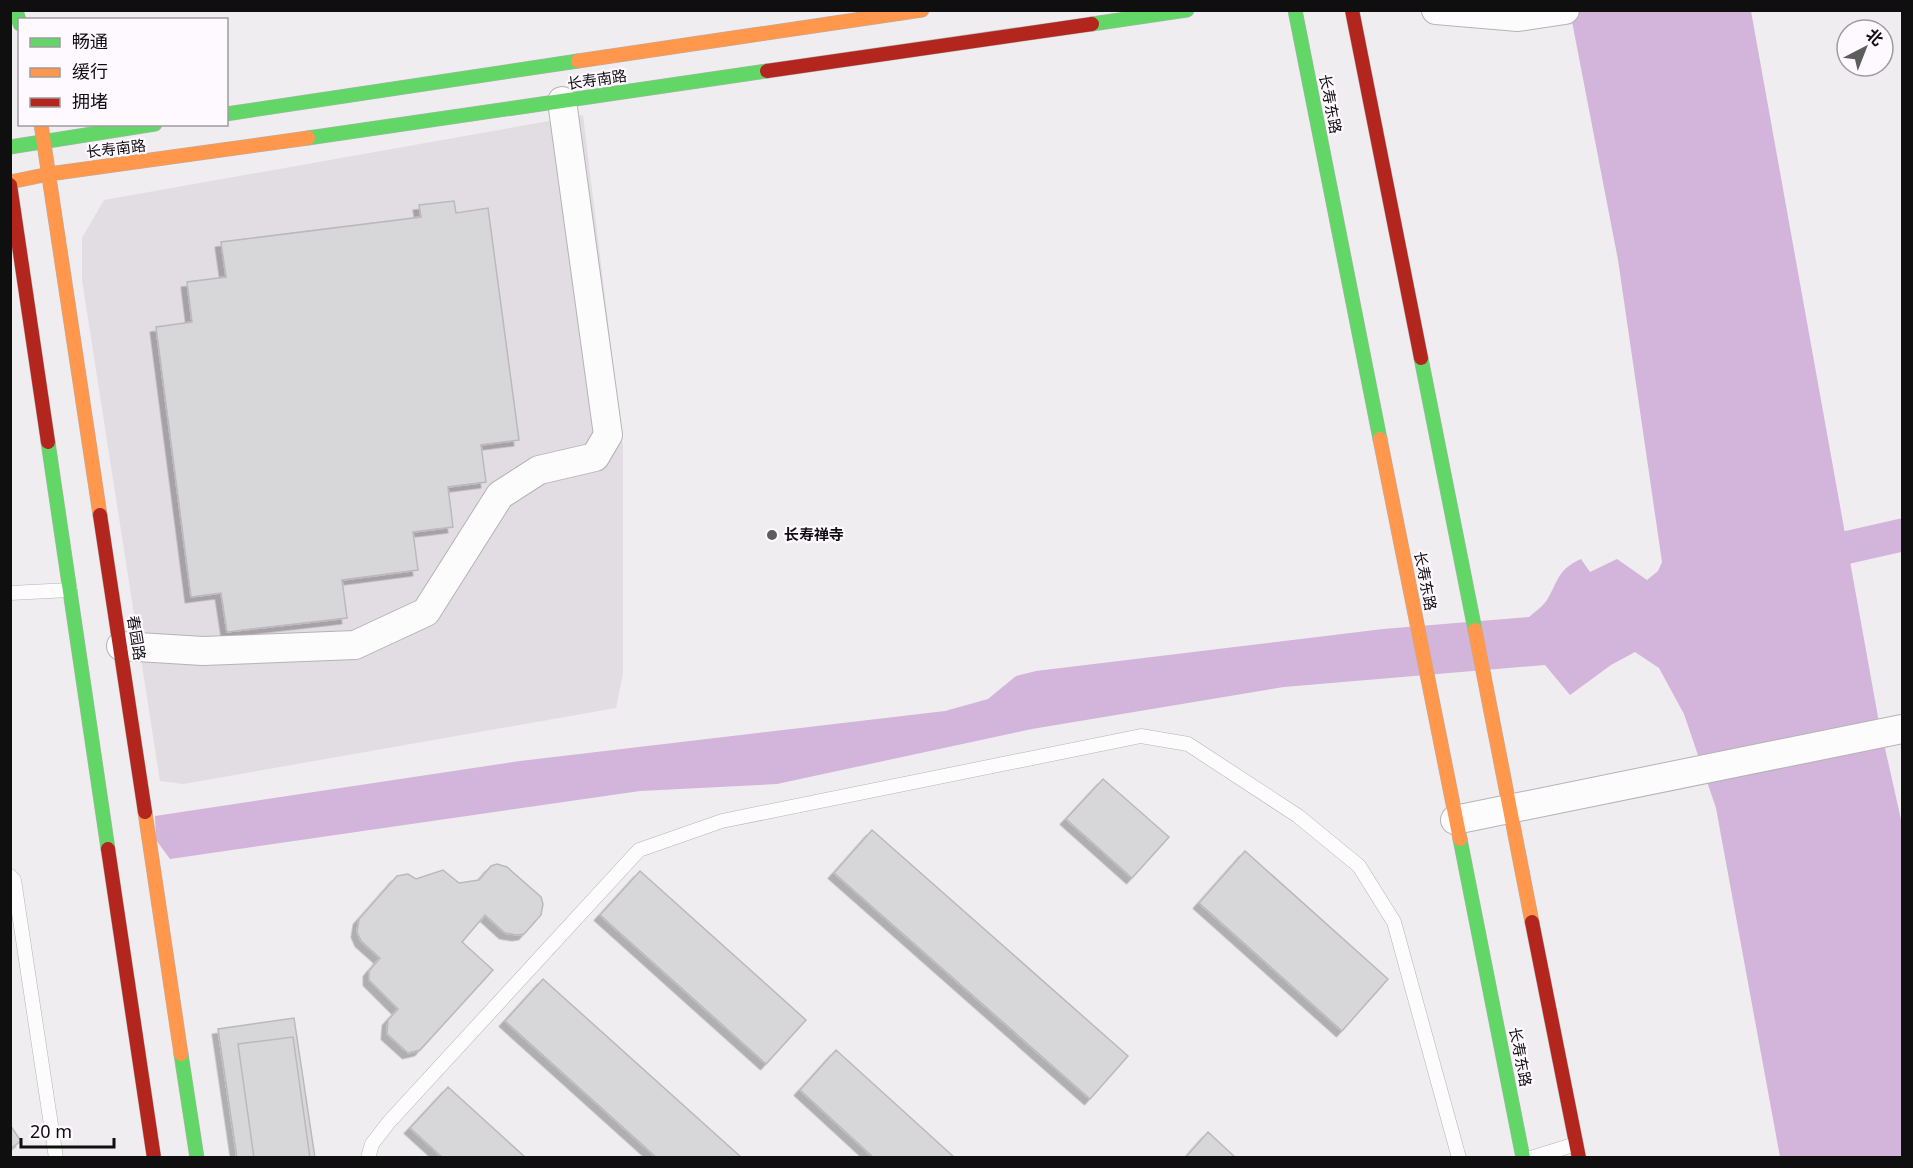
<svg xmlns="http://www.w3.org/2000/svg" width="1913" height="1168" viewBox="0 0 1913 1168" font-family="'Noto Sans','Noto Sans SC',sans-serif">
	<style>
		.built { fill: #e2dce3 }
		.water { fill: #d3b4da }
		.lines { fill: none; stroke-linecap: round; stroke-linejoin: round }
		.canal { stroke: #d3b4da; stroke-width: 33 }
		.building { fill: #d7d6d8; stroke: #bbb9bb; stroke-width: 1.5; filter: url(#shadow) }
		.lane-casing { stroke: #b5b3b5; stroke-width: 15 }
		.street-casing { stroke: #b5b3b5; stroke-width: 30 }
		.fast-casing { stroke: #b5b3b5; stroke-width: 15 }
		.slow-casing { stroke: #b5b3b5; stroke-width: 15 }
		.jam-casing { stroke: #b5b3b5; stroke-width: 15 }
		.lane { stroke: #fdfcfd; stroke-width: 14 }
		.street { stroke: #fdfcfd; stroke-width: 28 }
		.fast { stroke: #63d668; stroke-width: 14 }
		.slow { stroke: #ff974d; stroke-width: 14 }
		.jam { stroke: #b3261e; stroke-width: 14 }
		.poi-dot { fill: #5e5d5e; stroke: #fef9ff; stroke-width: 2 }
		.labels { text-anchor: middle; stroke-width: 4.5; stroke-linejoin: round; paint-order: stroke }
		.street-label { font-size: 15px; fill: #100f10; stroke: #fef9ff }
		.poi-label { font-size: 15px; font-weight: bold; fill: #100f10; stroke: #fef9ff; text-anchor: start }
	</style>
	<defs>
		<filter id="shadow"><feDropShadow dx="-5.5" dy="5.5" stdDeviation="0" flood-color="#0004"/></filter>
	</defs>
	<rect width="100%" height="100%" fill="#efedf0"/>
	<!-- built -->
	<path class="built" d="M583,115L623,446V673L616,708L183,784L160,781L82,280V238L104,200Z"/>
	<!-- water -->
	<path class="water" d="M1570,11H1751L1878,717L1902,824V1157H1780L1716,808L1684,714L1659,668L1635,652L1611,665L1570,695L1545,665L1284,687L1032,729L777,784L640,791L170,859L156,840L155,816L520,761L945,711L988,699L1016,676L1036,671L1383,629L1529,617C1535,612 1543,606 1547,600C1559,580 1557,570 1581,559L1590,572L1617,559L1647,580L1658,571L1662,562L1618,260Z"/>
	<g class="lines">
		<!-- canal -->
		<path class="canal" d="M1805,557L1902,535"/>
	</g>
	<!-- building -->
	<path class="building" d="M454,201L456,213L488,208L519,440L481,445L486,482L448,487L453,527L413,532L418,570L342,580L347,618L227,632L221,593L191,597L156,327L192,322L187,282L226,277L221,242L421,217L419,205Z
		M1103,779L1169,837L1132,878L1066,819Z
		M872,830L1128,1056L1090,1099L834,873Z
		M1245,851L1388,979L1342,1031L1199,903Z
		M497,864L507,867L541,897L543,904L541,915L524,934L517,935L505,933L485,915L462,942L493,970L420,1050L408,1053L387,1034L388,1020L398,1009L369,980V971L380,958L361,941L357,932L359,919L397,876L408,874L416,879L443,870L459,883L479,880L491,866Z
		M640,871L806,1020L766,1064L600,915Z
		M543,979L742,1158H657L505,1021Z
		M294,1018L315,1158H237L218,1029Z
		M293,1037L310,1158H254L238,1044Z
		M836,1050L955,1158H874L800,1090Z
		M448,1087L526,1158H443L410,1128Z
		M10,1125L21,1141L10,1149Z
		M1208,1132L1236,1158H1185Z"/>
	<g class="lines">
		<defs>
			<path id="lane" d="M10,593L70,590
				M10,876L14,880L56,1158
				M368,1158L372,1144L389,1122L639,850L722,821L1141,736L1188,744L1298,816L1359,866L1394,922L1459,1158
				M1531,1158L1576,1144"/>
			<path id="street" d="M1436,10L1518,17L1565,10
				M121,646L203,651L355,645L426,612L500,495L539,470L595,457L608,435L562,101
				M1455,820L1902,729"/>
			<path id="fast" d="M16,10L20,24
				M1295,10L1380,439
				M1092,24L1187,10
				M226,114L578,61
				M308,138L767,71
				M10,147L155,124
				M1421,358L1475,630
				M48,442L108,849
				M1460,839L1523,1158
				M181,1054L197,1158"/>
			<path id="slow" d="M578,61L922,10
				M41,124L100,515
				M10,182L49,174L308,138
				M1380,439L1460,839
				M1475,630L1532,922
				M145,812L181,1054"/>
			<path id="jam" d="M1352,10L1421,358
				M767,71L1092,24
				M10,185L48,442
				M100,515L145,812
				M108,849L154,1158
				M1532,922L1579,1158"/>
		</defs>
		<!-- lane casing -->
		<use href="#lane" class="lane-casing"/>
		<!-- street casing -->
		<use href="#street" class="street-casing"/>
		<!-- fast casing -->
		<use href="#fast" class="fast-casing"/>
		<!-- slow casing -->
		<use href="#slow" class="slow-casing"/>
		<!-- jam casing -->
		<use href="#jam" class="jam-casing"/>
		<!-- lane -->
		<use href="#lane" class="lane"/>
		<!-- street -->
		<use href="#street" class="street"/>
		<!-- fast -->
		<use href="#fast" class="fast"/>
		<!-- slow -->
		<use href="#slow" class="slow"/>
		<!-- jam -->
		<use href="#jam" class="jam"/>
	</g>
	<!-- markers -->
	<circle class="poi-dot" cx="772" cy="535" r="6"/>
	<g class="labels">
		<!-- street labels -->
		<g class="street-label">
			<text transform="translate(597 80) rotate(-8)" y="5">长寿南路</text>
			<text transform="translate(1330 104) rotate(79)" y="5">长寿东路</text>
			<text transform="translate(116 149) rotate(-7)" y="5">长寿南路</text>
			<text transform="translate(1425 581) rotate(79)" y="5">长寿东路</text>
			<text transform="translate(136 638) rotate(81)" y="5">春园路</text>
			<text transform="translate(1520 1057) rotate(79)" y="5">长寿东路</text>
		</g>
		<!-- poi labels -->
		<g class="poi-label">
			<text x="784" y="540">长寿禅寺</text>
		</g>
	</g>
	<!-- border -->
	<rect width="1913" height="1168" fill="none" stroke="#100f10" stroke-width="24"/>
	<!-- legend -->
	<rect x="18" y="18" width="210" height="108" fill="#fef9ff" stroke="#9f9b9f" stroke-width="1.5"/>
	<rect x="30" y="38" width="30" height="9" fill="#63d668" stroke="#9f9b9f" stroke-width="1.5"/>
	<text x="72" y="48" font-size="18" fill="#100f10">畅通</text>
	<rect x="30" y="68" width="30" height="9" fill="#ff974d" stroke="#9f9b9f" stroke-width="1.5"/>
	<text x="72" y="78" font-size="18" fill="#100f10">缓行</text>
	<rect x="30" y="98" width="30" height="9" fill="#b3261e" stroke="#9f9b9f" stroke-width="1.5"/>
	<text x="72" y="108" font-size="18" fill="#100f10">拥堵</text>
	<!-- north arrow -->
	<g transform="translate(1865 48) rotate(42)"><circle r="28" fill="#fef9ff" stroke="#9f9b9f" stroke-width="1.5"/>
	<path d="M0-4.5L10 22L0 15L-10 22Z" fill="#5e5d5e"/>
	<text y="-9" font-size="16" font-weight="bold" text-anchor="middle" fill="#100f10">北</text>
	</g>
	<!-- scale -->
	<path d="M21 1138v9h93v-9" fill="none" stroke="#100f10" stroke-width="3"/>
	<text x="30" y="1138" font-size="18" fill="#100f10" stroke="#fef9ff" stroke-width="4.5" paint-order="stroke">20 m</text>
</svg>
